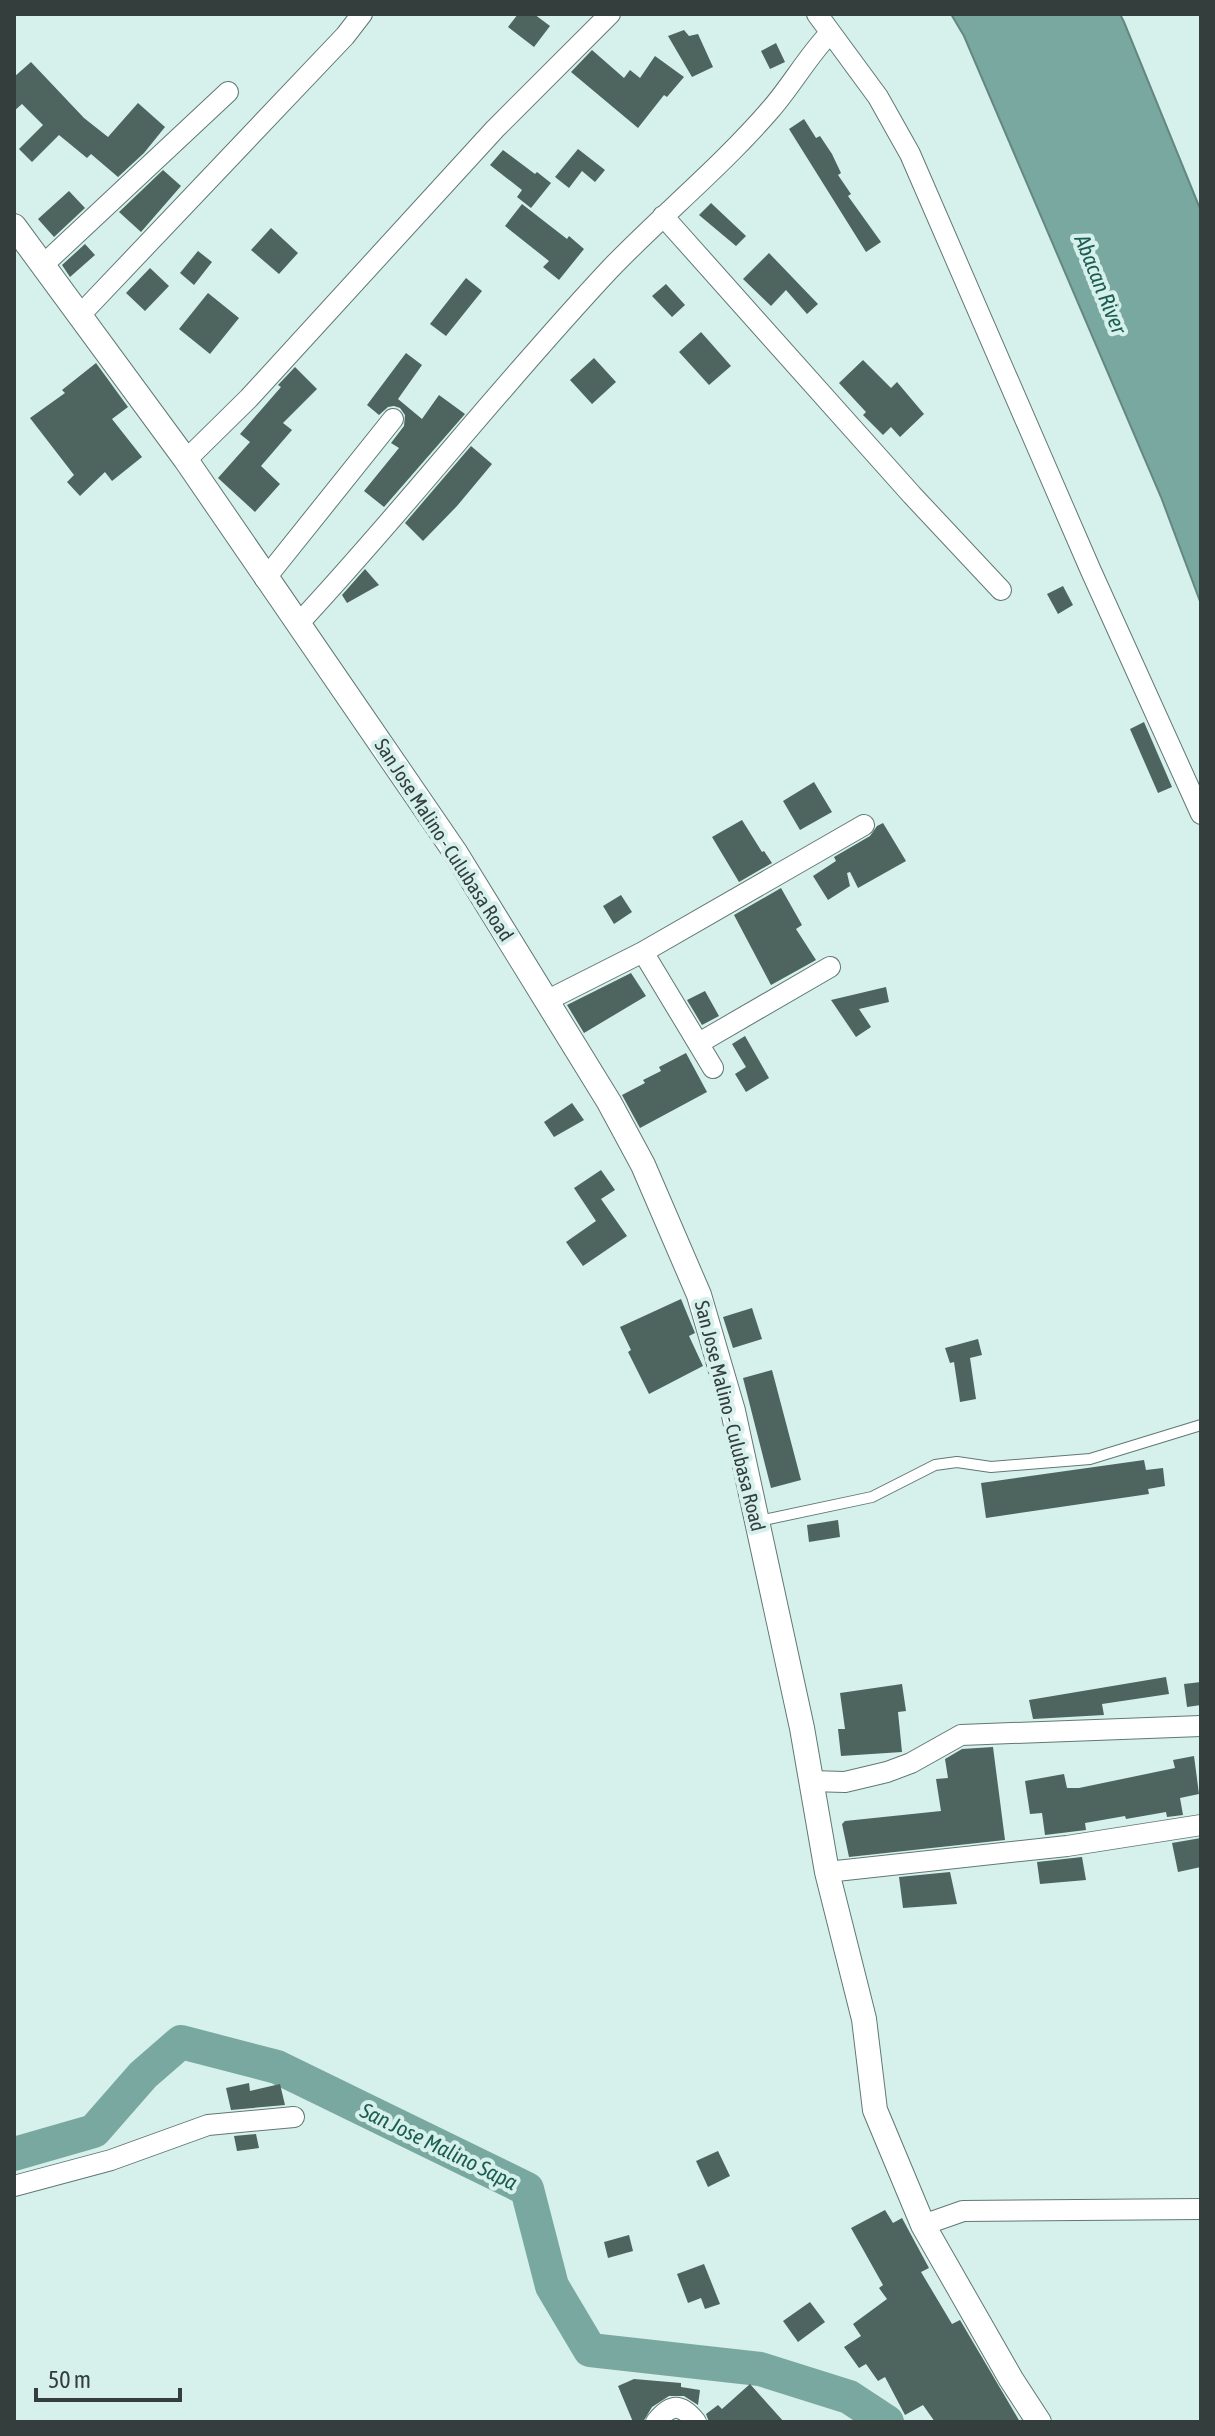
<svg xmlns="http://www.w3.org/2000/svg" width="1215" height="2436" viewBox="0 0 1215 2436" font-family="'Asap Condensed',sans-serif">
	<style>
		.water { fill: #78a89f; stroke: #648881; stroke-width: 2 }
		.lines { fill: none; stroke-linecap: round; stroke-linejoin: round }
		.river { stroke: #78a89f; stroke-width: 34 }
		.building { fill: #4d645f }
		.service-casing { stroke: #617873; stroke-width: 12 }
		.minor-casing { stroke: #617873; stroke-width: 22 }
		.tertiary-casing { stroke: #617873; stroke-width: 26 }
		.service { stroke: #fff; stroke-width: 10 }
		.minor { stroke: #fff; stroke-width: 20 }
		.tertiary { stroke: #fff; stroke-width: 24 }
		.labels { text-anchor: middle; stroke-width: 8; stroke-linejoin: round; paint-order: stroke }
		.street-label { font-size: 20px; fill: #343e3c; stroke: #d6f0eb }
		.water-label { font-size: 22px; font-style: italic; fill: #1c5d53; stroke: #d6f0eb }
	</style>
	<rect width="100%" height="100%" fill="#d6f0eb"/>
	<!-- water -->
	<path class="water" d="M951,14H1120L1124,22L1201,211V604L1161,497L964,36Z"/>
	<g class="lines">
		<!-- river -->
		<path class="river" d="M14,2154L94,2131L143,2075L181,2042L277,2067L527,2189L552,2286L590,2350L760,2369L849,2397L887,2422"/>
	</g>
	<!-- building -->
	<path class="building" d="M518,14H534L550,26L534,47L508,27Z
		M684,30L689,36L698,34L713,67L692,77L668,36Z
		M776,43L785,62L770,69L761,51Z
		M592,50L624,78L630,70L640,78L655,56L684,77L667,97L664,95L638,128L571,72Z
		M31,62L84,118L108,137L138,103L165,127L144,153L118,177L91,154L87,158L59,135L32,162L19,149L43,125L22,104L14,111V77Z
		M804,119L816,138L820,136L832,154L841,173L838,175L851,194L848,196L881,242L866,252L789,129Z
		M578,149L605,170L595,182L582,171L569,188L555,177Z
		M503,150L535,174L537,172L551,183L531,208L517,197L522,190L490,165Z
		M163,170L181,186L141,232L119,212Z
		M69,191L85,208L54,237L38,219Z
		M711,203L746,236L736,246L699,215Z
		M522,204L567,239L569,236L584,249L559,280L543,267L549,261L505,226Z
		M271,228L298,253L279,274L251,250Z
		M85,244L95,255L70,277L62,265Z
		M198,251L212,262L194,285L180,273Z
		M769,253L818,304L807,314L786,290L771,306L743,279Z
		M150,268L169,286L145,311L126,293Z
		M466,278L482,291L446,336L430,324Z
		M666,284L685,305L672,317L652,296Z
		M208,293L239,318L210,354L179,329Z
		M701,332L731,366L709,385L679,352Z
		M406,353L422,365L398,399L422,419L439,395L465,414L384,507L364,491L399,448L391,443L404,426L405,415L400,408L394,406L388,407L379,415L367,405Z
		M594,358L616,382L592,404L570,380Z
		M863,360L891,388L897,382L924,414L900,437L891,427L883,435L863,415L866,412L839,383Z
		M96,363L128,407L112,419L142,457L112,481L105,472L80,496L67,482L74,475L30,418L65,393L62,390Z
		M295,367L317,389L283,423L292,430L261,466L280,484L255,512L218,478L250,442L240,434L281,387L278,385Z
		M471,446L492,464L457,506L423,541L405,523Z
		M365,569L379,585L347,603L342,595Z
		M1063,586L1073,605L1058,614L1047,594Z
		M1144,722L1172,787L1158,793L1130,729Z
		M814,782L832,812L800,830L783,801Z
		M742,820L762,852L764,851L772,863L739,882L712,837Z
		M883,823L906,861L858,888L850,872L847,873L850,886L828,900L813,876L836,861L834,857L870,836L877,826Z
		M781,888L802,925L796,929L816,960L771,985L734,915Z
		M621,895L632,912L614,924L603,906Z
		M631,973L646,996L584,1033L567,1005Z
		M886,987L889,1002L859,1009L871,1027L856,1037L831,1000Z
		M705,991L719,1016L702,1025L687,1000Z
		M745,1036L769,1078L746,1092L735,1074L746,1067L732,1044Z
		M686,1053L707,1092L640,1128L622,1095L645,1083L643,1080L661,1071L659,1067Z
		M572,1103L584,1120L554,1137L544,1122Z
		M601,1170L615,1190L601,1199L627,1236L583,1266L566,1242L596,1221L574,1188Z
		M681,1299L695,1333L689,1336L703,1366L649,1394L628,1352L631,1350L620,1327Z
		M752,1308L762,1339L733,1348L723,1317Z
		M978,1339L982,1355L970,1358L976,1399L960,1402L954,1362L950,1363L945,1348Z
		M772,1370L801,1480L771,1488L743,1378Z
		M1144,1460L1146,1470L1163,1468L1165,1486L1148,1489L1149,1494L986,1518L981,1483Z
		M838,1520L840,1537L809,1542L807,1525Z
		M1166,1677L1169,1694L1102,1704L1104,1715L1033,1719L1029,1700Z
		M1201,1682V1705L1187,1707L1184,1684Z
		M902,1684L906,1711L898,1712L902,1752L841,1756L838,1729H845L840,1693Z
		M993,1747L1005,1840L849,1857L842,1824L845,1821L941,1811L936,1779L948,1778L945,1759L962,1749Z
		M1194,1756L1199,1794L1180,1798L1183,1815L1167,1817L1166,1812L1126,1819L1125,1816L1085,1823L1086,1830L1045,1835L1042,1813L1030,1814L1025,1781L1064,1774L1067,1788H1079L1175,1768L1173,1760Z
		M1201,1838V1867L1178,1872L1172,1843Z
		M1082,1857L1086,1880L1040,1884L1037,1862Z
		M950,1872L957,1904L903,1908L899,1877Z
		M249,2083L250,2091L280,2084L285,2105L231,2110L226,2088Z
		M256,2134L259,2148L237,2151L234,2136Z
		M718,2151L730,2176L708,2187L696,2161Z
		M885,2210L893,2223L902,2218L929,2268L921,2272L952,2324L960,2320L1020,2422H935L923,2405L905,2415L885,2377L878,2381L866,2364L859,2368L844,2347L861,2336L853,2324L887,2299L879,2288L883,2285L851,2228Z
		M629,2235L633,2251L608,2258L604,2242Z
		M704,2264L720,2304L705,2309L701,2298L688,2303L677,2274Z
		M810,2302L825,2322L798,2342L783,2321Z
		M634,2379L681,2383V2387L700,2390L698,2405L684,2396H669L652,2407L643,2422H633L618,2386Z
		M750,2384L784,2422H709L706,2414L718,2405L722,2409Z"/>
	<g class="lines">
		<defs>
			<path id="service" d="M759,1521L872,1497L935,1465L957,1462L991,1467L1090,1459L1201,1425"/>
			<path id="minor" d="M817,14L878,97L910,154L1091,571L1201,814
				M663,216L912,495L1001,590
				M43,265L228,92
				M81,314L345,36L362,14
				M186,460L249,398L495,129L610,14
				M265,579L393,419
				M299,623C406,508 503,383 611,268C663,214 722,166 771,109C792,85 807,57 830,33
				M643,952L713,1068
				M546,1001L643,952L864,825
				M699,1043L830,967
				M810,1781L845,1782L887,1772L911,1763L961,1735L1201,1726
				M827,1872L1067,1846L1201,1825
				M14,2186L111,2160L208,2125L294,2117
				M923,2225L963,2211L1201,2209
				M656,2422C671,2403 681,2403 696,2422"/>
			<path id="tertiary" d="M14,226L186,460L455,852L609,1102L643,1165L699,1295L733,1411L802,1728L827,1872L864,2019L875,2110L923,2225L1011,2379L1039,2422"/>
		</defs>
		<!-- service casing -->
		<use href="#service" class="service-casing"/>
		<!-- minor casing -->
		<use href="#minor" class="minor-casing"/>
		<!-- tertiary casing -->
		<use href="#tertiary" class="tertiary-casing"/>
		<!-- service -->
		<use href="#service" class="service"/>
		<!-- minor -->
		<use href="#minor" class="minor"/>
		<!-- tertiary -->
		<use href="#tertiary" class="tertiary"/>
	</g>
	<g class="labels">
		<!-- street labels -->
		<g class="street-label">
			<text transform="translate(444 840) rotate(57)" y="7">San Jose Malino - Culubasa Road</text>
			<text transform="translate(730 1416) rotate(76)" y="7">San Jose Malino - Culubasa Road</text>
		</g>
		<!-- water labels -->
		<g class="water-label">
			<text transform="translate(1101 284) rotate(68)" y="8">Abacan River</text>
			<text transform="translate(439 2146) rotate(26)" y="8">San Jose Malino Sapa</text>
		</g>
	</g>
	<!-- border -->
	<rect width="1215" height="2436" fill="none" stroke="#343e3c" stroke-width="32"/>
	<!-- scale -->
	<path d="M36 2388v12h144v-12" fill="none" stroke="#343e3c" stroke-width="4"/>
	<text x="48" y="2388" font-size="24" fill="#343e3c" stroke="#d6f0eb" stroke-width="6" paint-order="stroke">50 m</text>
</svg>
